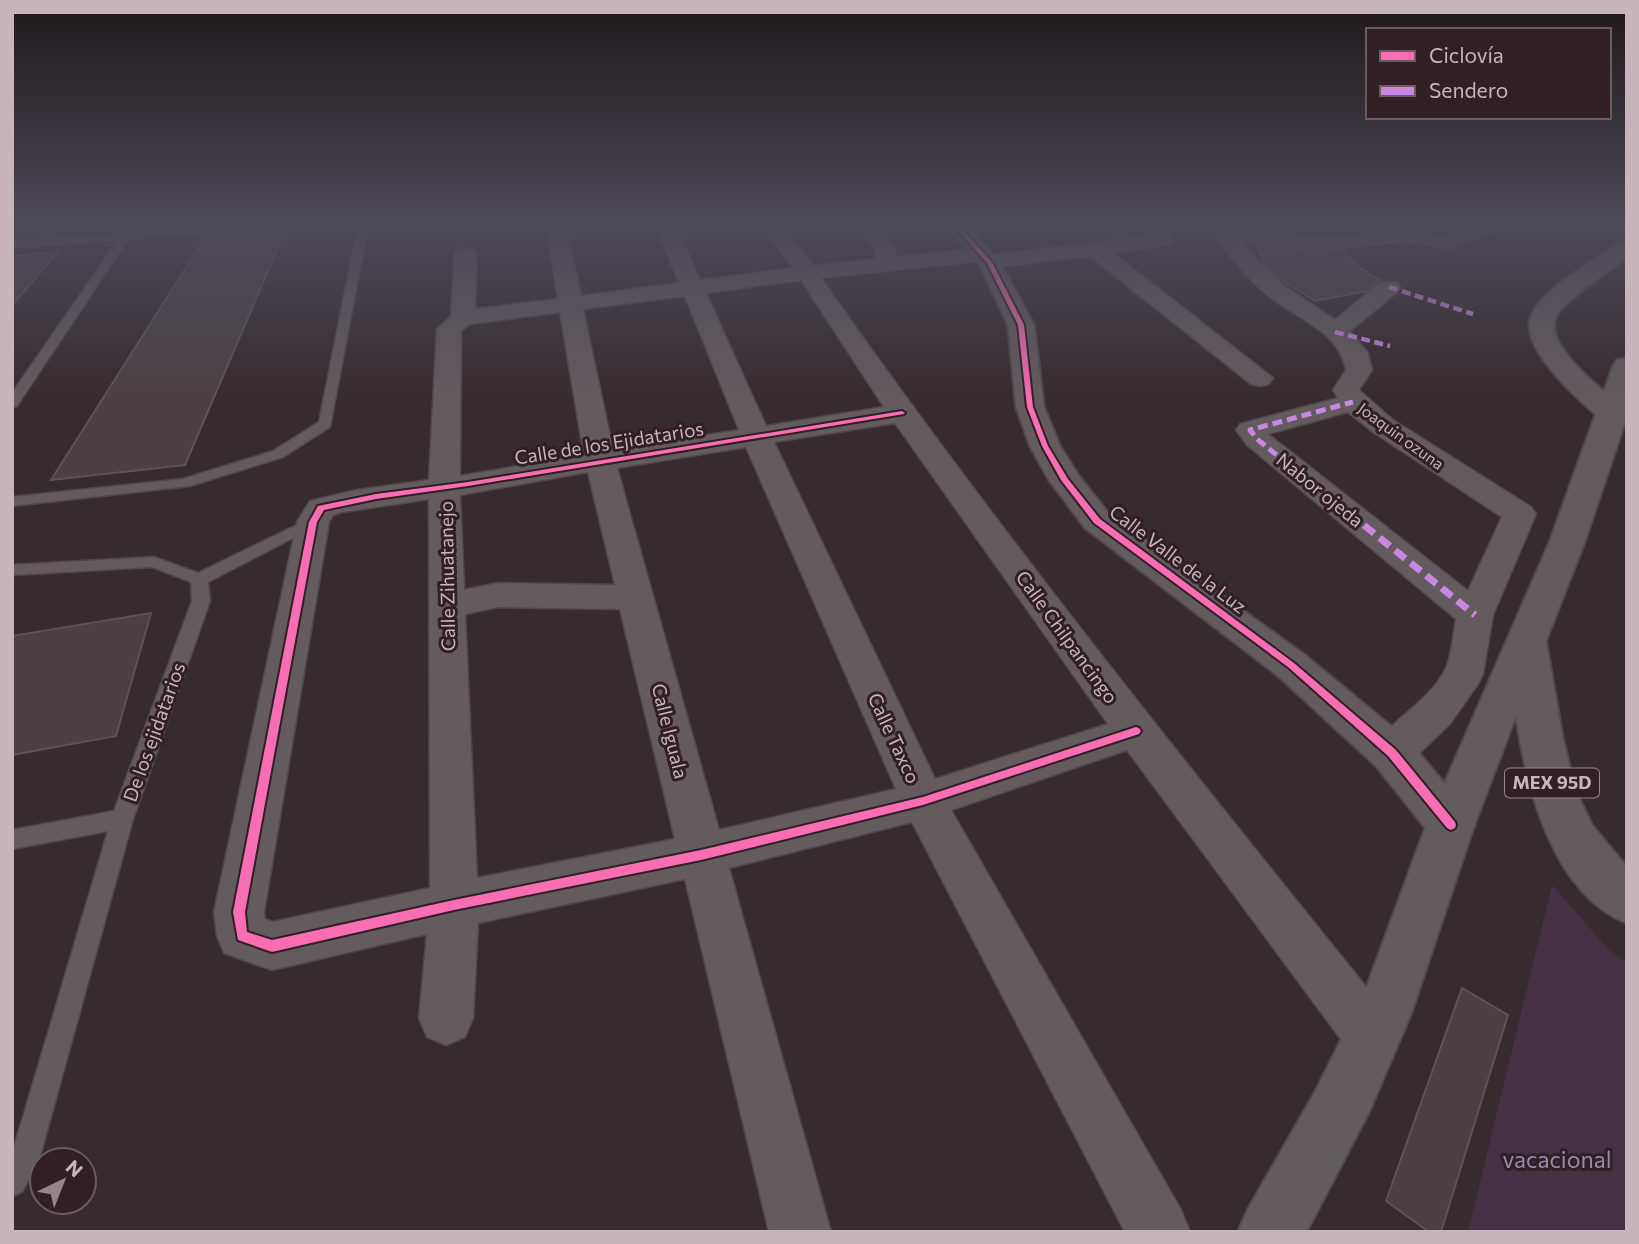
<svg xmlns="http://www.w3.org/2000/svg" width="1639" height="1244" viewBox="0 0 1639 1244" font-family="Commissioner,sans-serif">
	<style>
		.green { fill: #443244 }
		.building { fill: #4a4043; stroke: #5d5356; stroke-width: 2 }
		.lines { fill: none; stroke-linecap: round; stroke-linejoin: round }
		.service-casing { stroke: #4f474a; stroke-width: 3 }
		.minor-casing { stroke: #4f474a; stroke-width: 3 }
		.tertiary-casing { stroke: #4f474a; stroke-width: 4 }
		.trunk-casing { stroke: #51484b; stroke-width: 4 }
		.service { fill: #645b5e; fill-rule: evenodd }
		.minor { fill: #645b5e; fill-rule: evenodd }
		.tertiary { fill: #645b5e; fill-rule: evenodd }
		.trunk { fill: #625c5e; fill-rule: evenodd }
		.quiet-far2 { stroke: #c787e3; stroke-width: 4.5; stroke-dasharray: 9 4.5; stroke-linecap: butt }
		.quiet-far1 { stroke: #c787e3; stroke-width: 5; stroke-dasharray: 10 5; stroke-linecap: butt }
		.quiet { stroke: #c787e3; stroke-width: 7; stroke-dasharray: 13 7; stroke-linecap: butt }
		.cycleway-casing { stroke: #301f25; stroke-width: 4 }
		.cycleway { fill: #f96db3; fill-rule: evenodd }
		.labels { text-anchor: middle; stroke-width: 6; stroke-linejoin: round; paint-order: stroke }
		.far-street-label { font-size: 16px; fill: #c7b5bb; stroke: #301f25 }
		.shield { fill: #301f25; stroke: #9a888e; stroke-width: 2 }
		.shield-label { font-size: 18px; font-weight: bold; fill: #c7b5bb }
		.street-label { font-size: 19px; fill: #c7b5bb; stroke: #301f25 }
		.near-park-label { font-size: 23px; fill: #958caa; stroke: #301f25 }
	</style>
	<rect width="100%" height="100%" fill="#362b2e"/>
	<!-- green -->
	<path class="green" d="M1552,885L1608,949L1627,962V1232H1468Z"/>
	<!-- building -->
	<path class="building" d="M286,229L185,465L51,480L206,236Z
		M1257,247L1345,251L1358,267L1380,280L1367,291L1315,301L1283,281L1264,262Z
		M58,252L12,305V256Z
		M151,613L116,736L12,755V636Z
		M1462,988L1508,1015L1441,1232H1429L1386,1201Z"/>
	<g class="lines">
		<defs>
			<path id="service" d="M219,226H266L128,239L17,406L12,407V393L118,240L12,248V242Z
				M358,226H368L330,427L283,457L190,486L12,506V497L183,479L273,451L319,422Z
				M313,517L321,522L318,525L208,582L210,601L133,819L39,1160L22,1192L12,1196V1154L108,831L12,849V830L114,811L192,601L191,582L152,567L12,575V565L154,557L198,573Z"/>
			<path id="minor" d="M546,226H566L581,296L679,283L656,226H676L700,280L793,268L762,226H783L813,266L876,259L874,246L858,226H879L894,245L897,257L981,248L988,250L991,255L1150,236L1136,226H1162L1174,235L1172,244L1113,253L1273,378L1269,384L1260,386L1251,384L1090,256L989,268L981,267L979,261L821,278C1000,534 1196,776 1392,1019L1400,1038L1392,1057L1373,1065L1354,1057L1127,750L951,810L1181,1210L1190,1232H1125L912,822L729,868L831,1232H769L685,879L478,923L473,1018L465,1037L446,1045L427,1037L419,1018L427,934L272,970L224,953L217,936L214,912L297,522L310,501L357,490L429,480L437,329L451,316L455,253L459,249H473L477,253L475,309L558,299ZM801,280L884,407L766,426L706,293ZM685,296L739,430L613,450L583,309ZM560,312L584,455L460,476L461,331L470,324ZM895,423L1108,724L935,779L774,442ZM746,447L896,789L719,830L617,468ZM588,472L615,585L498,583L464,590L460,495ZM429,499L430,888L272,922L265,919L264,912L329,522L333,515L343,512ZM498,607L620,609L675,839L477,878L465,614Z
				M1218,226H1238L1237,231L1339,237L1401,230L1448,236L1472,226H1501L1498,230L1450,248L1401,242L1339,249L1241,243L1286,287L1335,320L1381,282H1397L1400,287L1397,292L1350,331L1368,353L1372,370L1359,390L1393,420L1531,507L1536,514L1493,615L1483,674L1478,684L1450,724L1407,765L1392,770L1377,765L1371,753C1387,721 1426,705 1444,672C1452,658 1453,635 1456,619L1247,445L1236,430L1240,424L1338,398L1333,390L1346,370C1340,332 1298,319 1270,297C1249,280 1231,259 1216,236ZM1348,412L1373,432L1502,517L1468,591L1268,434Z"/>
			<path id="tertiary" d="M946,226H968L1000,262L1034,325L1044,407L1060,446L1079,476L1109,514L1305,655L1408,740L1468,811L1475,825L1468,839L1451,845L1434,839L1376,766L1277,675L1085,528L1049,480L1030,446L1016,407L1008,325L979,264Z
				M1627,242V258C1612,269 1562,302 1556,317C1547,339 1577,367 1591,380C1603,391 1618,401 1627,414L1623,421L1613,424L1603,421C1581,402 1522,351 1530,319C1537,292 1596,259 1619,243Z"/>
			<path id="trunk" d="M1627,358V415L1624,425L1585,541L1546,641L1563,739L1575,789L1592,825L1627,867V923C1553,895 1526,786 1516,716L1474,826L1411,1014L1370,1110L1307,1231L1238,1232L1248,1209L1315,1092L1364,994L1426,826L1550,541L1613,366L1617,360Z"/>
		</defs>
		<!-- service casing -->
		<use href="#service" class="service-casing"/>
		<!-- minor casing -->
		<use href="#minor" class="minor-casing"/>
		<!-- tertiary casing -->
		<use href="#tertiary" class="tertiary-casing"/>
		<!-- trunk casing -->
		<use href="#trunk" class="trunk-casing"/>
		<!-- service -->
		<use href="#service" class="service"/>
		<!-- minor -->
		<use href="#minor" class="minor"/>
		<!-- tertiary -->
		<use href="#tertiary" class="tertiary"/>
		<!-- trunk -->
		<use href="#trunk" class="trunk"/>
		<!-- quiet-far2 -->
		<path class="quiet-far2" d="M1389,287L1473,314
			M1335,332L1390,346"/>
		<!-- quiet-far1 -->
		<path class="quiet-far1" d="M1335,502L1257,439L1250,430L1353,402"/>
		<!-- quiet -->
		<path class="quiet" d="M1333,500L1475,615"/>
		<defs>
			<path id="cycleway" d="M954,226H959L992,262L1024,325L1033,407L1048,446L1068,479L1100,519L1294,663L1396,750L1455,822L1456,825L1455,828L1451,830L1447,828L1388,756L1288,667L1094,523L1061,480L1042,446L1027,407L1018,325L987,263Z
				M902,411L905,413L904,414L468,486L376,499L324,510L317,522L245,912L247,932L272,940L454,900L701,850L923,797L1136,727L1139,728L1141,731L1139,734L923,805L701,860L454,910L272,952L238,940L233,912L309,522L318,506L376,494L468,482Z"/>
		</defs>
		<!-- cycleway casing -->
		<use href="#cycleway" class="cycleway-casing"/>
		<!-- cycleway -->
		<use href="#cycleway" class="cycleway"/>
	</g>
	<!-- sky -->
	<linearGradient id="sky" x2="0" y2="1"><stop stop-color="#1e1819"/><stop offset="0.56" stop-color="#4c4a57"/><stop offset="1" stop-color="#4c4a57" stop-opacity="0"/></linearGradient>
	<rect width="1639" height="401" fill="url(#sky)"/>
	<g class="labels">
		<!-- far-street labels -->
		<g class="far-street-label">
			<text transform="translate(1401 436) rotate(36)" y="6">Joaquin ozuna</text>
		</g>
		<!-- shield labels -->
		<rect class="shield" x="1505" y="768.5" width="94" height="29" rx="5"/>
		<g class="shield-label">
			<text x="1552" y="789">MEX 95D</text>
		</g>
		<!-- street labels -->
		<g class="street-label">
			<text transform="translate(609 443) rotate(-9)" y="7">Calle de los Ejidatarios</text>
			<text transform="translate(1320 490) rotate(39)" y="7">Nabor ojeda</text>
			<text transform="translate(1178 559) rotate(37)" y="7">Calle Valle de la Luz</text>
			<text transform="translate(447 576) rotate(-91)" y="7">Calle Zihuatanejo</text>
			<text transform="translate(1067 637) rotate(54)" y="7">Calle Chilpancingo</text>
			<text transform="translate(670 731) rotate(76)" y="7">Calle Iguala</text>
			<text transform="translate(154 732) rotate(-70)" y="7">De los ejidatarios</text>
			<text transform="translate(894 738) rotate(65)" y="7">Calle Taxco</text>
		</g>
		<!-- near-park labels -->
		<g class="near-park-label">
			<text x="1557" y="1168">vacacional</text>
		</g>
	</g>
	<!-- border -->
	<rect width="1639" height="1244" fill="none" stroke="#c7b5bb" stroke-width="28"/>
	<!-- legend -->
	<rect x="1366" y="28" width="245" height="91" fill="#301f25" stroke="#6c5b61" stroke-width="2"/>
	<rect x="1380" y="51" width="35" height="10" fill="#f96db3" stroke="#6c5b61" stroke-width="2"/>
	<text x="1429" y="63" font-size="21" fill="#c7b5bb">Ciclovía</text>
	<rect x="1380" y="86" width="35" height="10" fill="#c787e3" stroke="#6c5b61" stroke-width="2"/>
	<text x="1429" y="98" font-size="21" fill="#c7b5bb">Sendero</text>
	<!-- north arrow -->
	<g transform="translate(63 1181) rotate(43)"><circle r="33" fill="#301f25" stroke="#6c5b61" stroke-width="2"/>
	<path d="M0-5L12 26L0 18L-12 26Z" fill="#94858a"/>
	<text y="-10" font-size="19" font-weight="bold" text-anchor="middle" fill="#c7b5bb">N</text>
	</g>
</svg>
